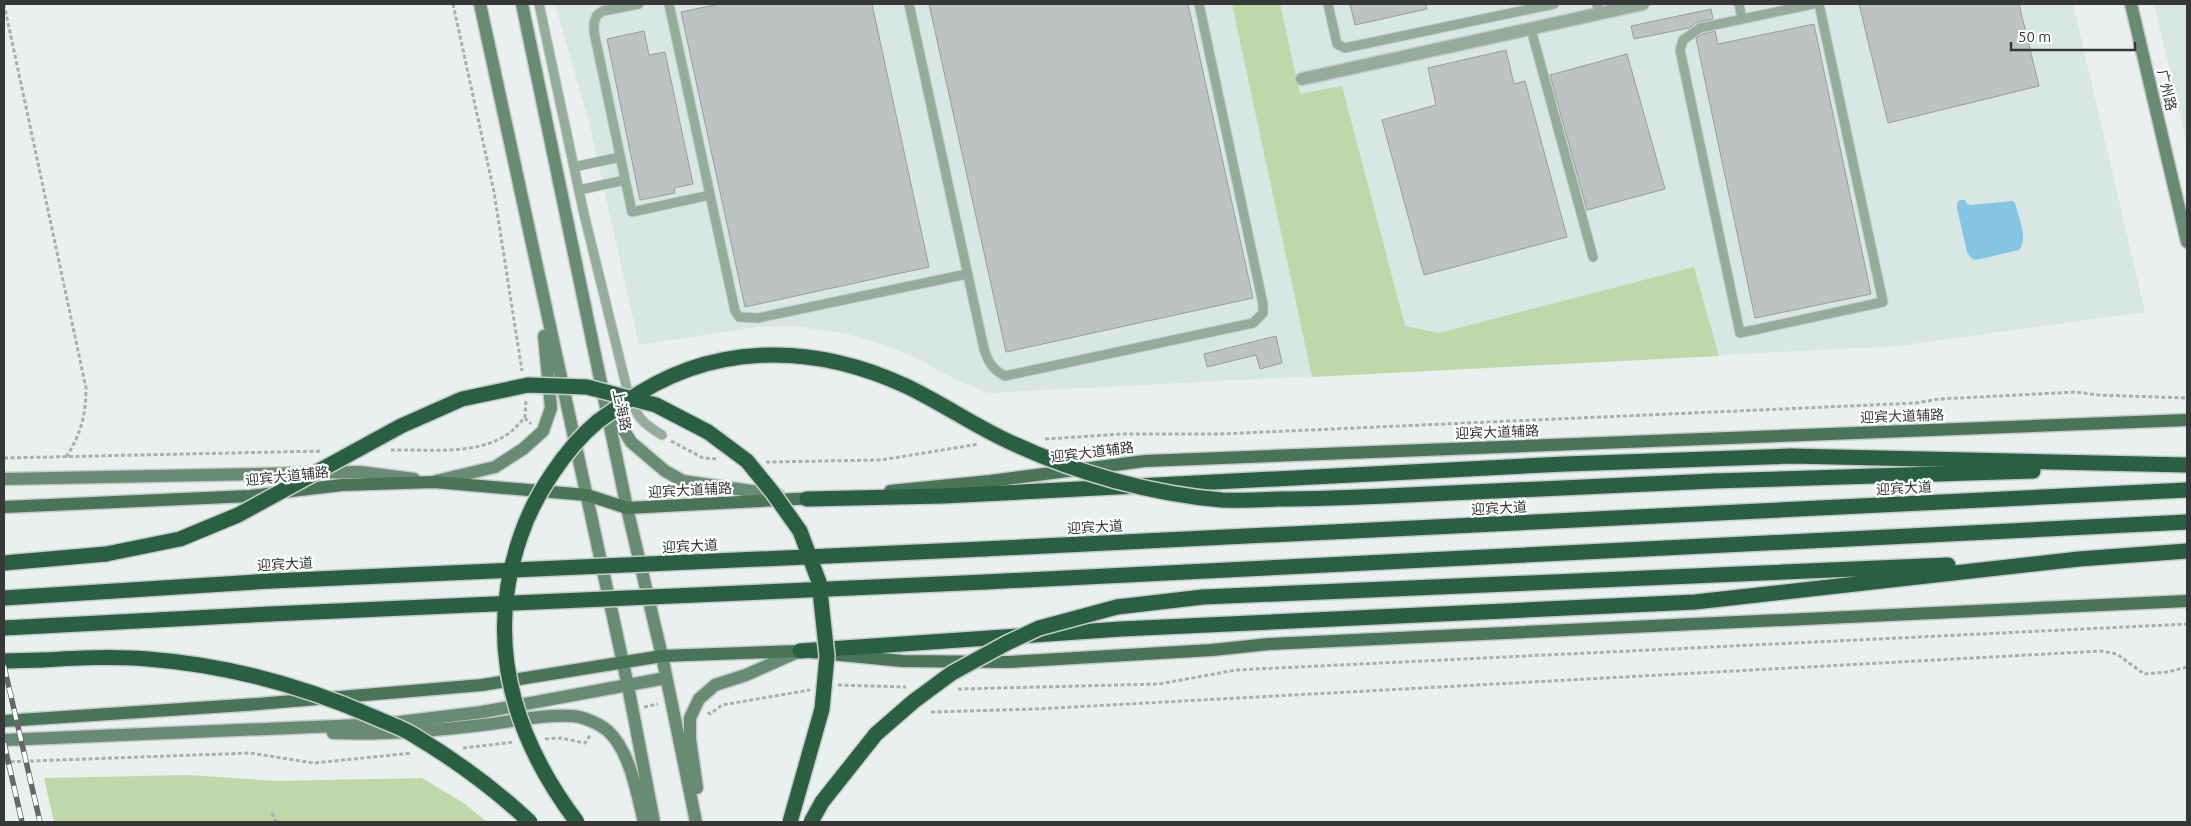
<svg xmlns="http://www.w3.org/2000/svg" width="2191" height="826" viewBox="0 0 2191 826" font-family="Ubuntu,'Noto Sans SC',sans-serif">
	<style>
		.built { fill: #d8e7e3 }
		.green { fill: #bed8a9 }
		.water { fill: #86c5e2 }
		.building { fill: #bdc2c3; stroke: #989d9e }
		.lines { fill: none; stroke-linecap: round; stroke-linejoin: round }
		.lane-casing { stroke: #c6cbca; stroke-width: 11 }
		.street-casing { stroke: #c6cbca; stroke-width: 15 }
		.secondary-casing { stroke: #c6cbca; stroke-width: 15 }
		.primary-casing { stroke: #c6cbca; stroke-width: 15 }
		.highway-casing { stroke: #c6cbca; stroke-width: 18 }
		.path { stroke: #aaafae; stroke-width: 3; stroke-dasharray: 4 2.5; stroke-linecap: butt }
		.lane { stroke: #95ac9c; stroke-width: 9 }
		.street { stroke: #95ac9c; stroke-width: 12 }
		.secondary { stroke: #698b74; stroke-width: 12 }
		.primary { stroke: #497458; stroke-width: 12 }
		.highway { stroke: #2b5f41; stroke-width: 15 }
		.rail-casing { stroke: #666968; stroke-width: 5.5 }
		.rail { stroke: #fff; stroke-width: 4; stroke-dasharray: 11; stroke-linecap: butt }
		.highway-bridge-casing { stroke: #c6cbca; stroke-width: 18; stroke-linecap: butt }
		.highway-bridge { stroke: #2b5f41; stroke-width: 15 }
		.labels { text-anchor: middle; stroke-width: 4.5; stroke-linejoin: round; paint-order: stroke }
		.street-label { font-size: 14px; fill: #363838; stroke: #fff }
	</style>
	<rect width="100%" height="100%" fill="#eaf0ef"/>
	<!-- built -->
	<path class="built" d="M555,4H2073L2145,312L1898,346L989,393L958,381L920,360L885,345L846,334L796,326L757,327L639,345L589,122Z
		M2154,4H2187V143Z"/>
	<!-- green -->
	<path class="green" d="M1232,4H1280L1300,94L1342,86L1405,326L1439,333L1694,267L1719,356L1312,377Z
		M189,775L276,781L422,778L465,804L487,822H54L44,778Z"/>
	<!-- water -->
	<path class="water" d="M1960,200H1965L1967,204L1971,205L2012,201L2015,203C2018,216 2029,239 2019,250L1976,260L1971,258L1967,252L1957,208V203Z"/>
	<!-- building -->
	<path class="building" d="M719,4H872L929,267L745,307L681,12Z
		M929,4H1188L1253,298L1006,352Z
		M1350,4H1426L1427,9L1355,25Z
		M1859,4H2019L2039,86L1888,123Z
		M1711,9L1713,19L1698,22L1689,28L1634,39L1631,26Z
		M1814,24L1871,294L1755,318L1696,38L1703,34L1715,31L1718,44Z
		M644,31L649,55L665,52L693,184L674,188L675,193L640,200L607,39Z
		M1506,50L1514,84L1525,81L1567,237L1424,275L1382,120L1436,105L1428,68Z
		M1627,54L1665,189L1587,210L1550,75Z
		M1276,336L1282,363L1260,369L1256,355L1207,367L1204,354Z"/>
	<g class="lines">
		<defs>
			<path id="lane" d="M539,4L584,214L627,389C637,415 637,420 662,435
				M639,4L603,11L597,15L594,23V32L632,212L710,195
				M669,4L735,311L739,317L758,318L967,274
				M909,4L984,349C988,362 993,370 1005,376L1253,323L1263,313V304L1199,4
				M1328,4L1337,44L1345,48L1554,4
				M1597,4L1599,14
				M1739,4L1742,19
				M1813,4L1700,28L1683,40L1680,50L1740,333L1883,302L1819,4
				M1531,29L1593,257
				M574,167L620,157
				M579,190L625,180"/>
			<path id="street" d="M1302,79L1643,4"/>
			<path id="secondary" d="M480,4L628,686L654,822
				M522,4L627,508L662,656L696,822
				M2131,4L2187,242
				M614,402L618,421L631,442L665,471L683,481L778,495
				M4,479L360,472L414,479
				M436,481L495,467L523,449L543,431L551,408L544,336
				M333,733C382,735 432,731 482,725C511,722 543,714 573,716C584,717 600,724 608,731C630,751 637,794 644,822
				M4,740L383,724L482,712L666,678
				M697,788L690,739V718L699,699L715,685L746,675L800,651"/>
			<path id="primary" d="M890,491L990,481L1145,461L2187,420
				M4,507L250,496L342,485L434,482L587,495L627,508L815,498
				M4,721L258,704L482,685L662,656L800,651L902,661L1009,662L1212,650L1269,644L2187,601"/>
			<path id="highway" d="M1713,481L2033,471
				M807,499L943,496L1565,464L1791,456L2187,465
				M983,549L2187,490
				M4,563L106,554
				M985,582L2187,522
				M4,598L271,581
				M1117,607L1203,597L1948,565
				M4,628L270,614
				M800,651L1121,629L1695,602L2079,559L2187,551
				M4,661L42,660"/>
		</defs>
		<!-- lane casing -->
		<use href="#lane" class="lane-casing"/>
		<!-- street casing -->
		<use href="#street" class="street-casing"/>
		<!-- secondary casing -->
		<use href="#secondary" class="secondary-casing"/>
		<!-- primary casing -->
		<use href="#primary" class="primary-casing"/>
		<!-- highway casing -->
		<use href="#highway" class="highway-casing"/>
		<!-- path -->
		<path class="path" d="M4,4L86,388C86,415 81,434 66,457
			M453,4L494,192L522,371
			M525,418L526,400
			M1045,439L1122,434H1220L1916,403L1939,399L2076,392L2098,395L2187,398
			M671,441L703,458L718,459
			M391,450C427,449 476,456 508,434C514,430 519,423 525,418L531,424
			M4,458L322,451
			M766,462L881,460L979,444
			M838,685L906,687
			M958,689L1159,684L1236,670L2187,624
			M644,707L658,704
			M708,712L710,714L722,705L810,690
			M931,712L1036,709L2101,651L2117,654L2144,674L2168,672L2187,667
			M545,739L561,738L585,743L591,734
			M463,748L514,742
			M4,762L250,753L314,763L412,753
			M272,813L276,822"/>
		<!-- lane -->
		<use href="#lane" class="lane"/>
		<!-- street -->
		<use href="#street" class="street"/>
		<!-- secondary -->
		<use href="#secondary" class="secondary"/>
		<!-- primary -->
		<use href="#primary" class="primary"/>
		<!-- highway -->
		<use href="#highway" class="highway"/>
		<defs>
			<path id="rail" d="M4,666L40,822
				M4,743L22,822"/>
		</defs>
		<!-- rail casing -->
		<use href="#rail" class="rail-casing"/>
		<!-- rail -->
		<use href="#rail" class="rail"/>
		<defs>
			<path id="highway-bridge" d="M106,554L180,539L238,515L401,426L462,399L528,385L587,387L656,405L708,432L747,461L773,493L800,531L819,582L827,656L822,709L790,822
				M271,581L983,549
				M270,614L985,582
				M42,660C77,658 113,656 148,659C226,665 303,686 374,717C387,723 403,728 415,736C455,760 496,790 530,822
				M577,822C512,736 484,640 521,535C534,496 565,449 597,422C605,416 614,410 623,404C709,342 811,342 906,386C942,403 976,427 1012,443C1076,473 1151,494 1222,500C1240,501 1259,500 1278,499C1321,499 1364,497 1407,495C1509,491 1611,486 1713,481
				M811,822L822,802L876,734L914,701L952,673L1007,643L1039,628L1117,607"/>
		</defs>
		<!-- highway-bridge casing -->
		<use href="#highway-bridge" class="highway-bridge-casing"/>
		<!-- highway-bridge -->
		<use href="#highway-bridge" class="highway-bridge"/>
	</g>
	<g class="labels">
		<!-- street labels -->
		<g class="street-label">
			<text transform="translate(2167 90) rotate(77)" y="5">广州路</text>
			<text transform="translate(622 410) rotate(78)" y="5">上海路</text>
			<text transform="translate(1902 416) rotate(-2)" y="5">迎宾大道辅路</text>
			<text transform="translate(1497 432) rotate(-2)" y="5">迎宾大道辅路</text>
			<text transform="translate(1092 452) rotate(-7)" y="5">迎宾大道辅路</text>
			<text transform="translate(287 476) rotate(-6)" y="5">迎宾大道辅路</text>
			<text transform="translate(1904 488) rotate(-3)" y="5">迎宾大道</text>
			<text transform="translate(690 490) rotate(-3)" y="5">迎宾大道辅路</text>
			<text transform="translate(1499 508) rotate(-3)" y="5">迎宾大道</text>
			<text transform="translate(1095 527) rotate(-3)" y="5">迎宾大道</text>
			<text transform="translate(690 546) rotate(-3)" y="5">迎宾大道</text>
			<text transform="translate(285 564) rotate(-3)" y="5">迎宾大道</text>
		</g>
	</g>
	<!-- border -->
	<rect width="2191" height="826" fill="none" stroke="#363838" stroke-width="10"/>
	<!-- scale -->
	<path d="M2011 42v8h124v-8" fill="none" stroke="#363838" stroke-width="2.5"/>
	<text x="2018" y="42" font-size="15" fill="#363838" stroke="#ffffff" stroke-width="4" paint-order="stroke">50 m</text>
</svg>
